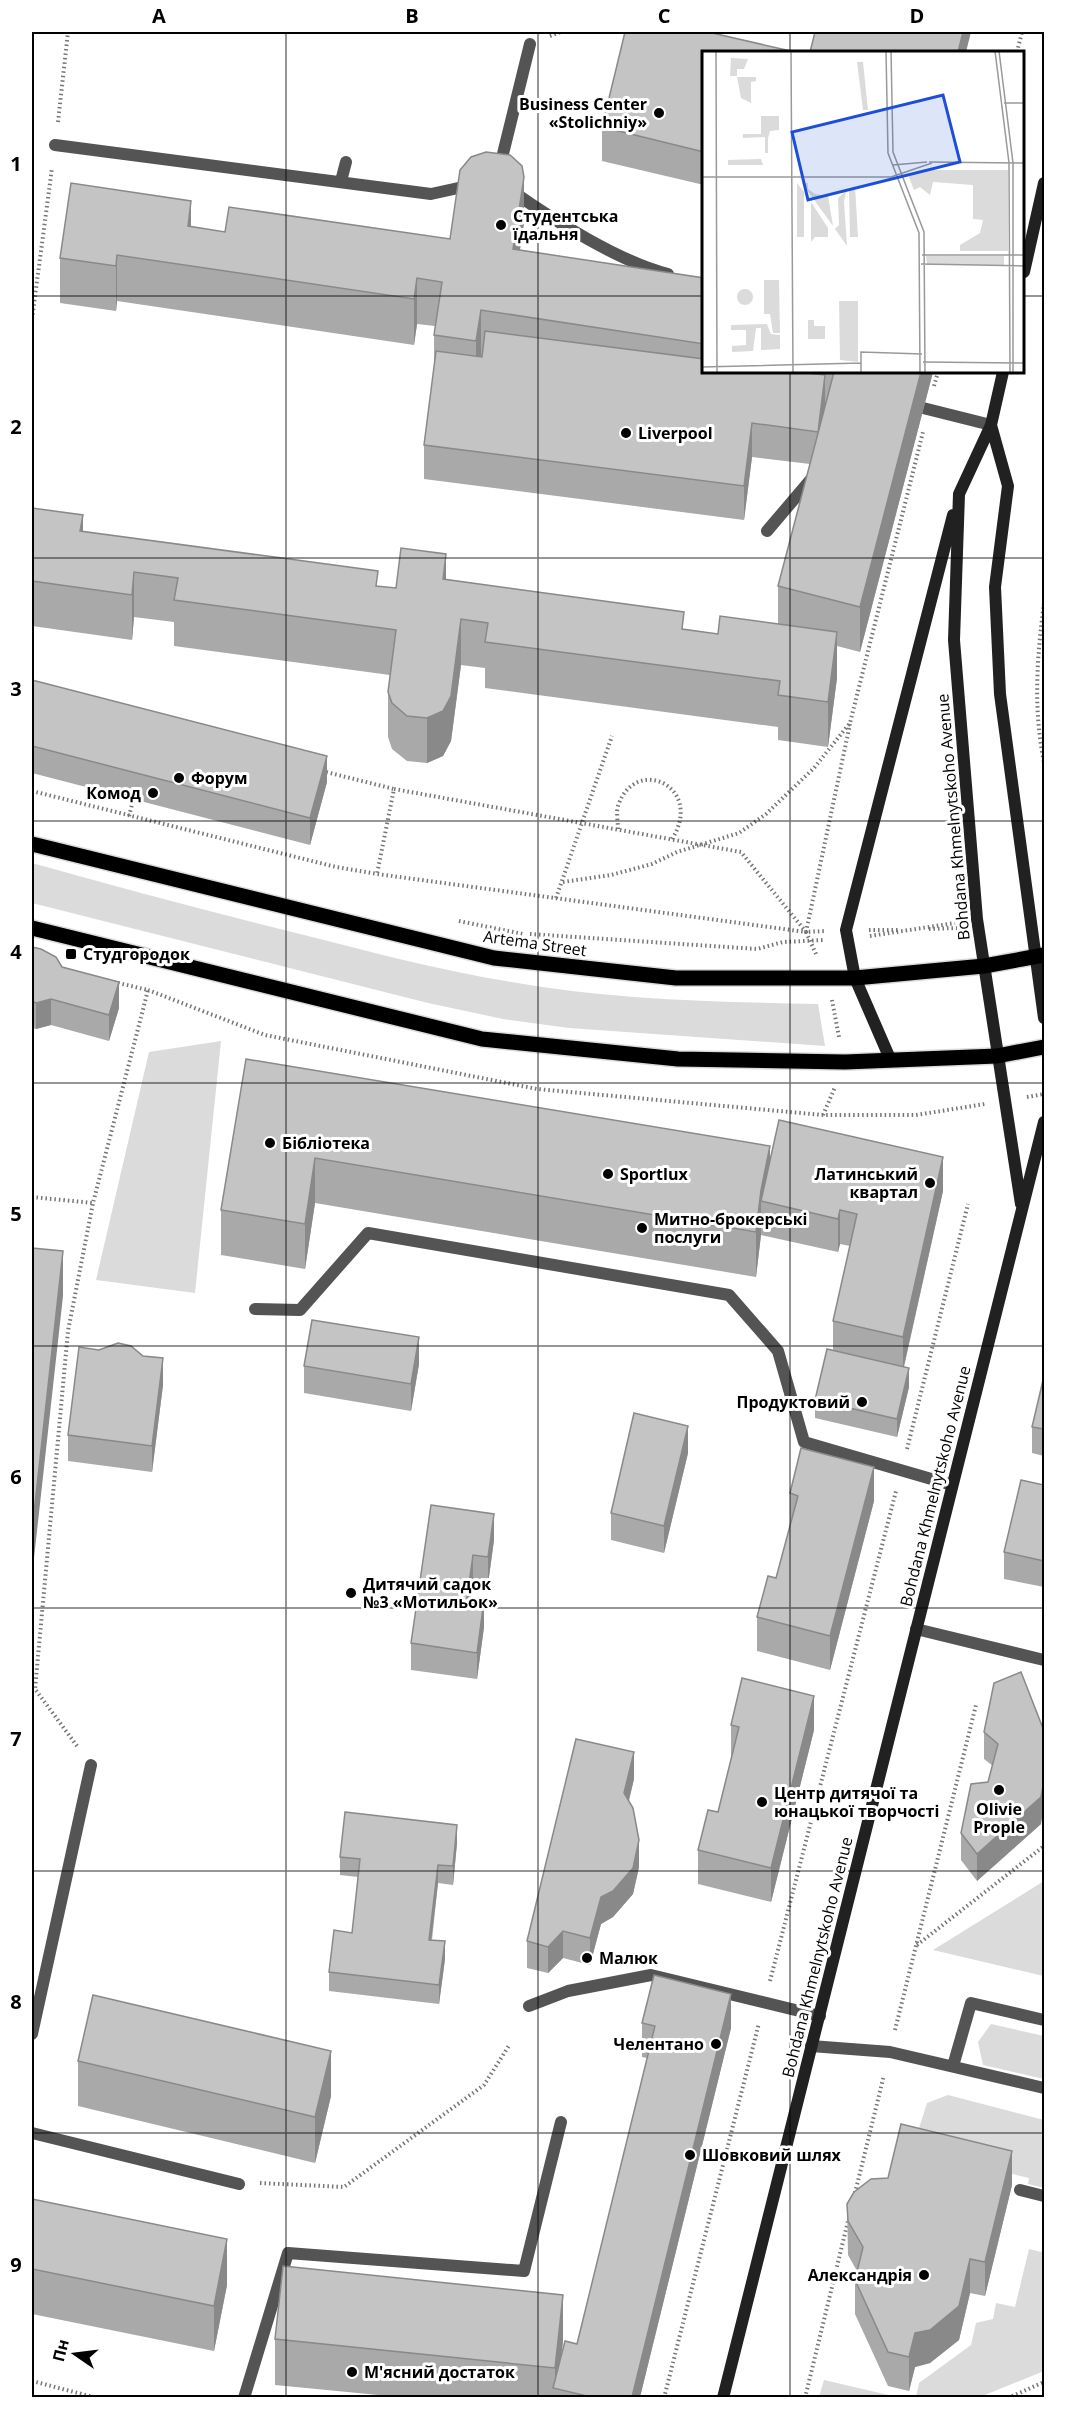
<svg xmlns="http://www.w3.org/2000/svg" width="1076" height="2429" viewBox="0 0 1076 2429" font-family="'Open Sans',sans-serif">
	<style>
		.green { fill: #dbdbdb }
		.lines { fill: none; stroke-linecap: round; stroke-linejoin: round }
		.primary-casing { stroke: #dbdbdb; stroke-width: 18 }
		.path { stroke: #767676; stroke-width: 4; stroke-dasharray: 1.5 3; stroke-linecap: butt }
		.lane { stroke: #545454; stroke-width: 12 }
		.secondary { stroke: #212121; stroke-width: 12 }
		.primary { stroke: #000; stroke-width: 15 }
		.wall { fill: #a9a9a9 }
		.shaded-wall { fill: #898989 }
		.building { fill: #c4c4c4; stroke: #898989; stroke-width: 1.5 }
		.grid { fill: none; stroke: #000; stroke-width: 1.5; stroke-opacity: 0.55 }
		.poi-dot { fill: #000; stroke: #fff; stroke-width: 2 }
		.labels { text-anchor: middle; stroke-width: 6; stroke-linejoin: round; paint-order: stroke }
		.poi-label { font-size: 16px; font-weight: bold; fill: #000; stroke: #fff; text-anchor: start }
		.street-label { font-size: 16px; fill: #000; stroke: #fff }
		.inset-road { fill: none; stroke: #999; stroke-width: 1.5 }
		.view { fill: #1d4ed8; fill-opacity: 0.15; stroke: #1d4ed8; stroke-width: 3 }
		.inset-edge { fill: none; stroke: #000; stroke-width: 3 }
		.neatline { fill: none; stroke: #000; stroke-width: 2 }
		.grid-label { font-size: 20px; text-anchor: middle; font-weight: bold; fill: #000 }
	</style>
	<rect width="100%" height="100%" fill="#fff"/>
	<!-- green -->
	<path class="green" d="M32,863C125,889 218,914 312,937C378,954 444,971 511,982C612,1000 716,1002 818,1004L825,1046L569,1028L503,1019L428,1003L32,903Z
		M221,1041L195,1293L96,1280L149,1052Z
		M1044,1881V1976L933,1950Z
		M991,2024L1044,2036V2079L983,2065L978,2042Z
		M948,2095L1044,2120V2188L1028,2184L1029,2178L912,2150L927,2103Z
		M1029,2249L1041,2252L1044,2249V2371L980,2397H916L919,2383L971,2345L976,2323L993,2319L996,2303L1015,2307Z
		M824,2380L897,2397H819Z"/>
	<g class="lines">
		<defs>
			<path id="primary" d="M32,844L494,958L676,978H855L984,966L1044,955
				M32,928L482,1039L678,1059L845,1062L997,1056L1044,1047"/>
		</defs>
		<!-- primary casing -->
		<use href="#primary" class="primary-casing"/>
		<!-- path -->
		<path class="path" d="M550,36L561,32
			M1017,52L1022,32
			M58,122L68,32
			M32,319L52,168
			M934,386L938,372
			M1044,603C1037,656 1033,709 1044,762
			M322,771L394,789
			M32,791L336,867L377,874L806,932L741,852L394,789L377,874
			M129,816L134,797
			M618,829C618,822 616,813 618,806C635,754 705,787 672,839
			M563,882L611,875L652,864L677,852L739,833L766,814L814,768L850,723L923,432
			M556,898L612,736
			M459,921L523,934
			M929,929L957,928
			M869,930H900
			M806,932L850,724
			M530,934L757,949L783,942L824,940
			M870,936L955,923
			M816,954L806,932L825,931
			M148,990L265,1035L537,1089L823,1115H916L985,1104
			M832,1000L839,1037
			M1027,1097L1044,1094
			M823,1115L835,1087
			M32,1197L93,1203L148,990L114,982
			M907,1449L968,1204
			M77,1746L35,1689L68,1331L93,1203
			M917,1945L1044,1846
			M770,1981L896,1491
			M895,2030L976,1705
			M260,2183L344,2187L484,2085L510,2044
			M855,2193L884,2075
			M32,2381L97,2398
			M664,2398L759,2023
			M805,2398L848,2221
			M1008,2398L1044,2382"/>
		<!-- lane -->
		<path class="lane" d="M55,145L431,194L472,185
			M499,170L530,44
			M341,181L346,162
			M512,191C553,220 620,262 668,274
			M923,408L991,425
			M767,531L813,477
			M255,1309L300,1310L368,1233L729,1295L778,1351L804,1442L952,1485
			M916,1629L1044,1660
			M529,2006L568,1991L651,1975L820,2016
			M32,2034L91,1765
			M811,2046L890,2052L1044,2088
			M953,2066L971,2003L1044,2020
			M32,2133L239,2184
			M1020,2190L1044,2196
			M244,2398L288,2253L524,2271L561,2122"/>
		<!-- secondary -->
		<path class="secondary" d="M1024,272L1044,183
			M1003,372L991,425L959,494L954,640L977,919L1021,1204
			M991,425L1008,486L995,587L1000,694L1044,1018
			M891,1061L855,978L846,930L953,515
			M723,2398L1044,1122"/>
		<!-- primary -->
		<use href="#primary" class="primary"/>
	</g>
	<!-- wall -->
	<path class="wall" d="M704,52V185L602,161V127Z
		M524,223L520,250L704,278V372H933L860,652L837,646V678L828,747L778,740V727L485,688V668L461,665L451,741L443,756L427,763L407,761L392,749L388,737V692L390,675L174,646V622L134,617L132,640L32,626V508L83,531L378,586L396,588L446,580L684,629L718,634L778,624V586L810,464L752,457L744,520L424,479V445L434,367V335L435,326L417,324L414,345L117,301L116,311L60,303V258L191,227L225,232L450,239Z
		M32,680L327,782L310,845L32,773Z
		M32,947L62,967L119,1008L109,1041L51,1025L36,1029L32,1028Z
		M246,1059L770,1157L943,1191L904,1367L909,1387L897,1437L815,1418V1400L833,1351V1321L850,1246L840,1244L838,1252L761,1235L756,1277L315,1203L305,1269L221,1255V1210Z
		M419,1364L411,1411L304,1393V1366Z
		M1044,1376V1456L1032,1453V1427Z
		M163,1385L152,1472L68,1461V1435Z
		M688,1453L664,1553L611,1540V1513Z
		M1044,1485V1587L1004,1579V1552Z
		M790,1493L874,1501L830,1670L757,1651V1617L776,1578L790,1527Z
		M431,1505L494,1540L488,1584L473,1582L471,1598L484,1627L477,1679L411,1670V1643Z
		M994,1683L1041,1824L977,1881L961,1860V1833L988,1782L993,1766L984,1759V1732Z
		M731,1725L814,1730L771,1902L698,1884V1850L718,1812L731,1759Z
		M634,1779L629,1801L639,1867L633,1894L613,1917L601,1924L590,1965L563,1958L548,1973L527,1968V1941Z
		M457,1843L453,1885L438,1883L432,1940L445,1959L439,2004L329,1991V1972L352,1933L358,1877L340,1875V1857Z
		M642,2023L731,2028L640,2397H399L275,2385V2339L563,2341L561,2358L577,2344L647,2058L642,2057Z
		M78,2061L331,2096L315,2163L78,2106Z
		M1012,2185L985,2296L970,2293L959,2340L930,2363L915,2367L909,2391L888,2386L855,2314V2280L857,2271L848,2255L847,2204Z
		M32,2199L227,2285L214,2351L32,2314Z"/>
	<!-- shaded-wall -->
	<path class="shaded-wall" d="M963,32H971L966,52H958Z
		M524,177V223L513,294V249Z
		M191,201V246L188,226Z
		M117,255V301L116,311V266Z
		M417,278V324L414,345V299Z
		M481,310V355L476,386V341Z
		M921,372H933L860,652V607Z
		M825,375V409L818,432Z
		M752,423V457L744,520V486Z
		M83,515V560L80,531Z
		M446,554V599L443,579Z
		M134,572V617L132,640V595Z
		M461,619V665L451,741L443,756L427,763V718Z
		M837,632V678L828,747V702Z
		M327,756V782L310,845V818Z
		M119,982V1008L109,1041V1015Z
		M51,999V1025L36,1029V1003Z
		M770,1146V1191L761,1201V1235L756,1277V1232L761,1190Z
		M943,1157V1191L903,1370V1337Z
		M315,1158V1203L305,1269V1224Z
		M840,1210V1244L838,1252V1219Z
		M63,1251V1296L32,1576V1531Z
		M419,1337V1364L411,1411V1384Z
		M163,1358V1385L152,1472V1446Z
		M909,1368V1387L897,1437V1419Z
		M688,1426V1453L664,1553V1526Z
		M874,1467V1501L830,1670V1636Z
		M494,1514V1540L488,1584V1557Z
		M473,1555V1582L467,1625V1598Z
		M484,1600V1627L477,1679V1653Z
		M814,1696V1730L771,1902V1868Z
		M634,1752V1779L624,1819V1793Z
		M1044,1781V1808L1041,1824L977,1881V1854Z
		M457,1825V1843L453,1885V1866Z
		M639,1840V1867L633,1894L613,1917L601,1924L590,1965V1938L601,1897Z
		M438,1865V1883L429,1958V1940Z
		M563,1931V1958L548,1973V1947Z
		M445,1941V1959L439,2004V1985Z
		M731,1994V2028L640,2397H632Z
		M331,2051V2096L315,2163V2117Z
		M1012,2151V2185L985,2296V2262Z
		M227,2239V2285L214,2351V2306Z
		M970,2259V2293L959,2340L930,2363L915,2367L909,2391V2357L915,2333Z
		M563,2295V2341L557,2389H555V2368Z"/>
	<!-- building -->
	<path class="building" d="M625,32H708L795,52H704V152L602,127Z
		M815,32H963L958,52H810Z
		M486,152L510,155L522,166L524,177L513,249L704,278V344L481,310L476,341L434,335L442,282L417,278L414,299L117,255L116,266L60,258L71,183L191,201L188,226L225,232L229,207L450,239L460,170L471,157Z
		M485,331L704,359V372H800L825,375L818,432L752,423L744,486L424,445L436,351L482,357Z
		M834,372H873L878,373V372H921L860,607L778,586Z
		M32,508L83,515L80,531L378,571L376,586L396,588L401,548L446,554L443,579L684,612L682,629L718,634L720,616L837,632L828,702L778,695L780,681L485,642L488,623L461,619L451,696L443,711L427,718L407,716L392,703L388,692L396,630L174,600L178,578L134,572L132,595L32,581Z
		M32,680L327,756L310,818L32,746Z
		M32,947L41,949L56,957L62,967L119,982L109,1015L51,999L36,1003L32,1001Z
		M246,1059L770,1146L761,1190L756,1232L315,1158L305,1224L221,1210Z
		M779,1120L943,1157L903,1337L833,1321L857,1214L840,1210L838,1219L761,1201Z
		M32,1248L63,1251L32,1531Z
		M312,1320L419,1337L411,1384L304,1366Z
		M118,1343L131,1346L143,1356L163,1358L152,1446L68,1435L79,1347L99,1350Z
		M827,1349L909,1368L897,1419L815,1400Z
		M1044,1376V1429L1032,1427Z
		M634,1413L688,1426L664,1526L611,1513Z
		M801,1448L874,1467L830,1636L757,1617L768,1576L776,1578L798,1496L790,1493Z
		M1021,1480L1044,1485V1561L1004,1552Z
		M431,1505L494,1514L488,1557L473,1555L467,1598L484,1600L477,1653L411,1643Z
		M1021,1672L1044,1731V1781L1041,1797L977,1854L961,1833L971,1784L988,1782L998,1744L984,1732L994,1683Z
		M742,1678L814,1696L771,1868L698,1850L708,1810L718,1812L739,1727L731,1725Z
		M576,1739L634,1752L624,1793L633,1808L639,1840L633,1868L613,1891L601,1897L590,1938L563,1931L548,1947L527,1941Z
		M345,1812L457,1825L453,1866L438,1865L429,1940L445,1941L439,1985L329,1972L334,1930L352,1933L360,1859L340,1857Z
		M654,1975L731,1994L632,2397H591L553,2388L565,2341L577,2344L655,2026L642,2023Z
		M93,1995L331,2051L315,2117L78,2061Z
		M901,2124L1012,2151L985,2262L970,2259L959,2306L930,2330L915,2333L909,2357L888,2352L855,2280L863,2247L848,2221L847,2204L854,2192L871,2179L888,2178Z
		M32,2199L227,2239L214,2306L32,2269Z
		M283,2266L563,2295L555,2368L275,2339Z"/>
	<!-- grid -->
	<path class="grid" d="M286,32V2398M538,32V2398M790,32V52M32,296H704M1024,296H1044M790,372V2398M32,558H1044M32,821H1044M32,1083H1044M32,1346H1044M32,1608H1044M32,1871H1044M32,2133H1044"/>
	<!-- markers -->
	<g class="poi-dot">
		<circle cx="659" cy="113" r="6"/>
		<circle cx="501" cy="225" r="6"/>
		<circle cx="626" cy="433" r="6"/>
		<circle cx="179" cy="778" r="6"/>
		<circle cx="153" cy="793" r="6"/>
		<rect x="65" y="948" width="12" height="12" rx="3"/>
		<circle cx="270" cy="1143" r="6"/>
		<circle cx="608" cy="1174" r="6"/>
		<circle cx="930" cy="1183" r="6"/>
		<circle cx="642" cy="1228" r="6"/>
		<circle cx="862" cy="1402" r="6"/>
		<circle cx="351" cy="1593" r="6"/>
		<circle cx="999" cy="1790" r="6"/>
		<circle cx="762" cy="1802" r="6"/>
		<circle cx="587" cy="1958" r="6"/>
		<circle cx="716" cy="2044" r="6"/>
		<circle cx="690" cy="2155" r="6"/>
		<circle cx="924" cy="2275" r="6"/>
		<circle cx="352" cy="2372" r="6"/>
	</g>
	<g class="labels">
		<!-- poi labels -->
		<g class="poi-label">
			<text x="647" y="110" text-anchor="end">Business Center<tspan x="647" dy="18">«Stolichniy»</tspan></text>
			<text x="513" y="222">Студентська<tspan x="513" dy="18">їдальня</tspan></text>
			<text x="638" y="439">Liverpool</text>
			<text x="191" y="784">Форум</text>
			<text x="141" y="799" text-anchor="end">Комод</text>
			<text x="83" y="960">Студгородок</text>
			<text x="282" y="1149">Бібліотека</text>
			<text x="620" y="1180">Sportlux</text>
			<text x="918" y="1180" text-anchor="end">Латинський<tspan x="918" dy="18">квартал</tspan></text>
			<text x="654" y="1225">Митно-брокерські<tspan x="654" dy="18">послуги</tspan></text>
			<text x="850" y="1408" text-anchor="end">Продуктовий</text>
			<text x="363" y="1590">Дитячий садок<tspan x="363" dy="18">№3 «Мотильок»</tspan></text>
			<text x="774" y="1799">Центр дитячої та<tspan x="774" dy="18">юнацької творчості</tspan></text>
			<text x="999" y="1815" text-anchor="middle">Olivie<tspan x="999" dy="18">Prople</tspan></text>
			<text x="599" y="1964">Малюк</text>
			<text x="704" y="2050" text-anchor="end">Челентано</text>
			<text x="702" y="2161">Шовковий шлях</text>
			<text x="912" y="2281" text-anchor="end">Александрія</text>
			<text x="364" y="2378">М'ясний достаток</text>
		</g>
		<!-- street labels -->
		<g class="street-label">
			<text transform="translate(953 817) rotate(-95)" y="6">Bohdana Khmelnytskoho Avenue</text>
			<text transform="translate(535 943) rotate(8)" y="6">Artema Street</text>
			<text transform="translate(935 1486) rotate(-76)" y="6">Bohdana Khmelnytskoho Avenue</text>
			<text transform="translate(817 1957) rotate(-76)" y="6">Bohdana Khmelnytskoho Avenue</text>
		</g>
	</g>
	<!-- overview -->
	<g transform="translate(702 51)">
		<rect width="322" height="322" fill="#fff"/>
		<path d="M29,7L46,8L42,18H35V25H28ZM155,11H161L166,59H161ZM35,26H54V30L49,31V52L39,47ZM59,65H77V79L68,80L66,87V102H63V86L41,87V83H59ZM59,108L61,114H26V109ZM224,119H306V200H258V194L278,182L281,169L271,168V134L231,131L228,144L218,136L212,139L206,124ZM95,132L102,141V186H95ZM100,132H106V138L113,143L126,145L131,175ZM153,135L156,186H148L147,139ZM144,140L142,151L145,195L133,178L137,174L136,147ZM109,151L126,177V186H113L109,191ZM224,205H302V214H225ZM62,229H77L78,282H71L68,263H62ZM35 246a8 8 0 1 1 16 0a8 8 0 1 1-16 0ZM137,250H156V311L138,309ZM106,269H112V275H123V288H106ZM65,273L69,283L78,284V298L59,299V277H54L51,300L30,301V295L44,294V279H29V274Z" fill="#dbdbdb"/>
		<path class="inset-road" d="M14,0L15,322M89,0L91,322M184,0L186,102L217,182L218,322M189,0L191,101L222,181L223,322M293,0L307,112L308,322M297,0L311,112V322M302,52H323M227,111L323,112M191,114L225,111M0,126H189L230,112M220,204H323M219,213L323,215M221,311L323,312M0,316L159,312M159,322V301L220,303"/>
		<path class="view" d="M241,44L258,111L106,149L90,81Z"/>
		<rect width="322" height="322" class="inset-edge"/>
	</g>
	<!-- border -->
	<rect width="1076" height="2429" fill="none" stroke="#ffffff" stroke-width="66"/>
	<!-- north arrow -->
	<g transform="translate(75 2354) rotate(284)" stroke="#ffffff" stroke-width="4.5" paint-order="stroke">
	<path d="M0-4.5L10 22L0 15L-10 22Z" fill="#000000"/>
	<text y="-9" font-size="16" font-weight="bold" text-anchor="middle" fill="#000000">Пн</text>
	</g>
	<rect x="33" y="33" width="1010" height="2363" class="neatline"/>
	<g class="grid-label">
		<text x="159" y="23">A</text>
		<text x="412" y="23">B</text>
		<text x="664" y="23">C</text>
		<text x="917" y="23">D</text>
		<text x="16" y="171">1</text>
		<text x="16" y="434">2</text>
		<text x="16" y="696">3</text>
		<text x="16" y="959">4</text>
		<text x="16" y="1221">5</text>
		<text x="16" y="1484">6</text>
		<text x="16" y="1746">7</text>
		<text x="16" y="2009">8</text>
		<text x="16" y="2272">9</text>
	</g>
</svg>
